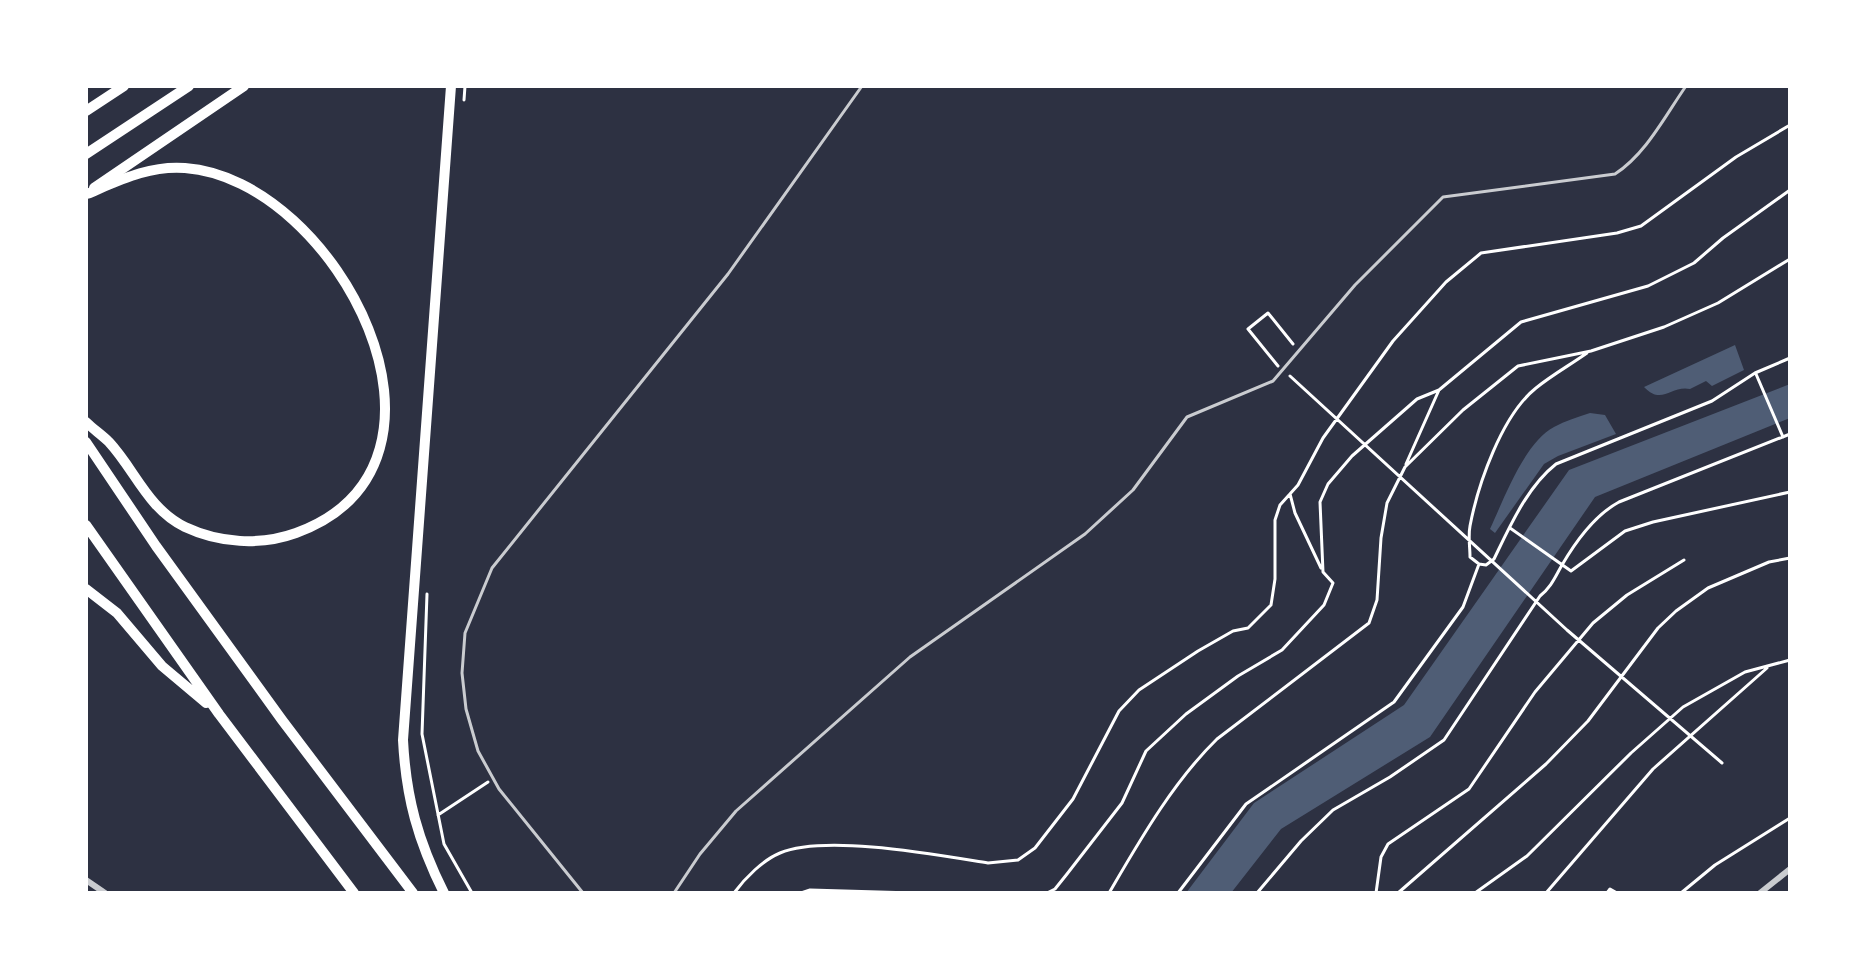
<svg xmlns="http://www.w3.org/2000/svg" width="1876" height="979" viewBox="0 0 1876 979" font-family="Commissioner,sans-serif">
	<style>
		.water { fill: #4f5d75 }
		.lines { fill: none; stroke-linecap: round; stroke-linejoin: round }
		.path { stroke: #fff; stroke-width: 3 }
		.service { stroke: #caccd0; stroke-width: 3 }
		.minor { stroke: #caccd0; stroke-width: 6 }
		.primary { stroke: #fff; stroke-width: 10 }
		.trunk { stroke: #fff; stroke-width: 10 }
	</style>
	<rect width="100%" height="100%" fill="#2d3142"/>
	<!-- water -->
	<path class="water" d="M1735,345L1744,370L1712,386L1706,381L1690,389C1671,385 1662,406 1644,387Z
		M1790,384V418L1595,497L1430,737L1281,829L1231,893H1186L1254,803L1404,705L1569,470Z
		M1590,413L1605,415L1616,434L1558,456L1544,464L1495,533L1490,529C1504,499 1524,443 1554,427C1565,421 1578,417 1590,413Z"/>
	<g class="lines">
		<!-- path -->
		<path class="path" d="M464,100L465,86
			M1587,353C1570,365 1552,375 1536,388C1502,415 1478,484 1470,526C1468,536 1470,547 1470,557L1479,564L1486,565L1494,559C1510,526 1527,487 1556,464L1712,401L1755,373L1790,358
			M1278,366L1248,329L1268,313L1293,344
			M1756,374L1783,437
			M1290,376L1567,630L1722,763
			M1406,464L1439,390
			M1298,485L1323,438L1393,341L1446,282L1481,253L1617,233L1641,226L1736,157L1790,125
			M1290,494L1295,513L1321,568
			M1510,528L1571,571L1625,531L1653,522L1790,492
			M427,594L422,734L444,844L472,893
			M438,815L488,782
			M734,893C745,878 763,860 780,853C825,834 938,855 988,863L1018,860L1035,848L1073,799L1119,711L1139,690L1198,651L1233,631L1248,628L1271,605L1275,579V520L1280,505L1298,485
			M801,893L810,890L913,893
			M1047,893L1055,889L1067,874L1122,803L1146,751L1186,714L1238,676L1282,650L1324,605L1333,583L1323,572L1320,502L1328,484L1352,456L1417,399L1439,390L1521,322L1648,286L1694,263L1723,238L1790,190
			M1109,893C1140,840 1173,782 1217,739L1369,623L1377,600L1381,538L1387,503L1405,467L1463,410L1518,366L1591,351L1664,327L1718,303L1790,259
			M1178,893L1246,804L1394,702L1463,607L1479,564
			M1257,893L1301,841L1333,810L1390,777L1444,740L1540,596C1552,586 1555,577 1562,565C1576,541 1595,515 1619,502L1790,434
			M1376,893L1381,857L1388,844L1469,789L1535,692L1593,623L1627,595L1684,560
			M1398,893L1546,764L1588,721L1658,628L1676,611L1708,588L1769,562L1790,558
			M1475,893L1527,856L1631,753L1683,707L1745,672L1790,660
			M1546,893L1653,769L1767,668
			M1607,893L1610,889L1617,893
			M1681,893L1715,865L1790,818"/>
		<!-- service -->
		<path class="service" d="M583,893L499,789L478,751L466,709L462,673L465,633L492,568L728,274L862,86
			M674,893L700,854L736,811L910,657L1085,534L1133,490L1187,417L1273,381L1355,285L1443,197L1615,174C1646,154 1665,116 1686,86"/>
		<!-- minor -->
		<path class="minor" d="M86,880L105,893
			M1760,893L1790,869"/>
		<!-- primary -->
		<path class="primary" d="M94,188L244,86"/>
		<!-- trunk -->
		<path class="trunk" d="M86,111L124,86
			M86,154L189,86
			M86,422C93,429 102,435 109,442C135,470 148,509 185,527C219,543 260,546 296,533C485,464 337,179 185,168C150,165 118,181 87,194
			M86,442L156,546L282,720L413,893
			M86,525L219,714L354,893
			M86,589L117,613L162,666L206,703
			M444,893C418,841 406,798 403,740L451,86"/>
	</g>
	<!-- border -->
	<rect width="1876" height="979" fill="none" stroke="#ffffff" stroke-width="176"/>
</svg>
